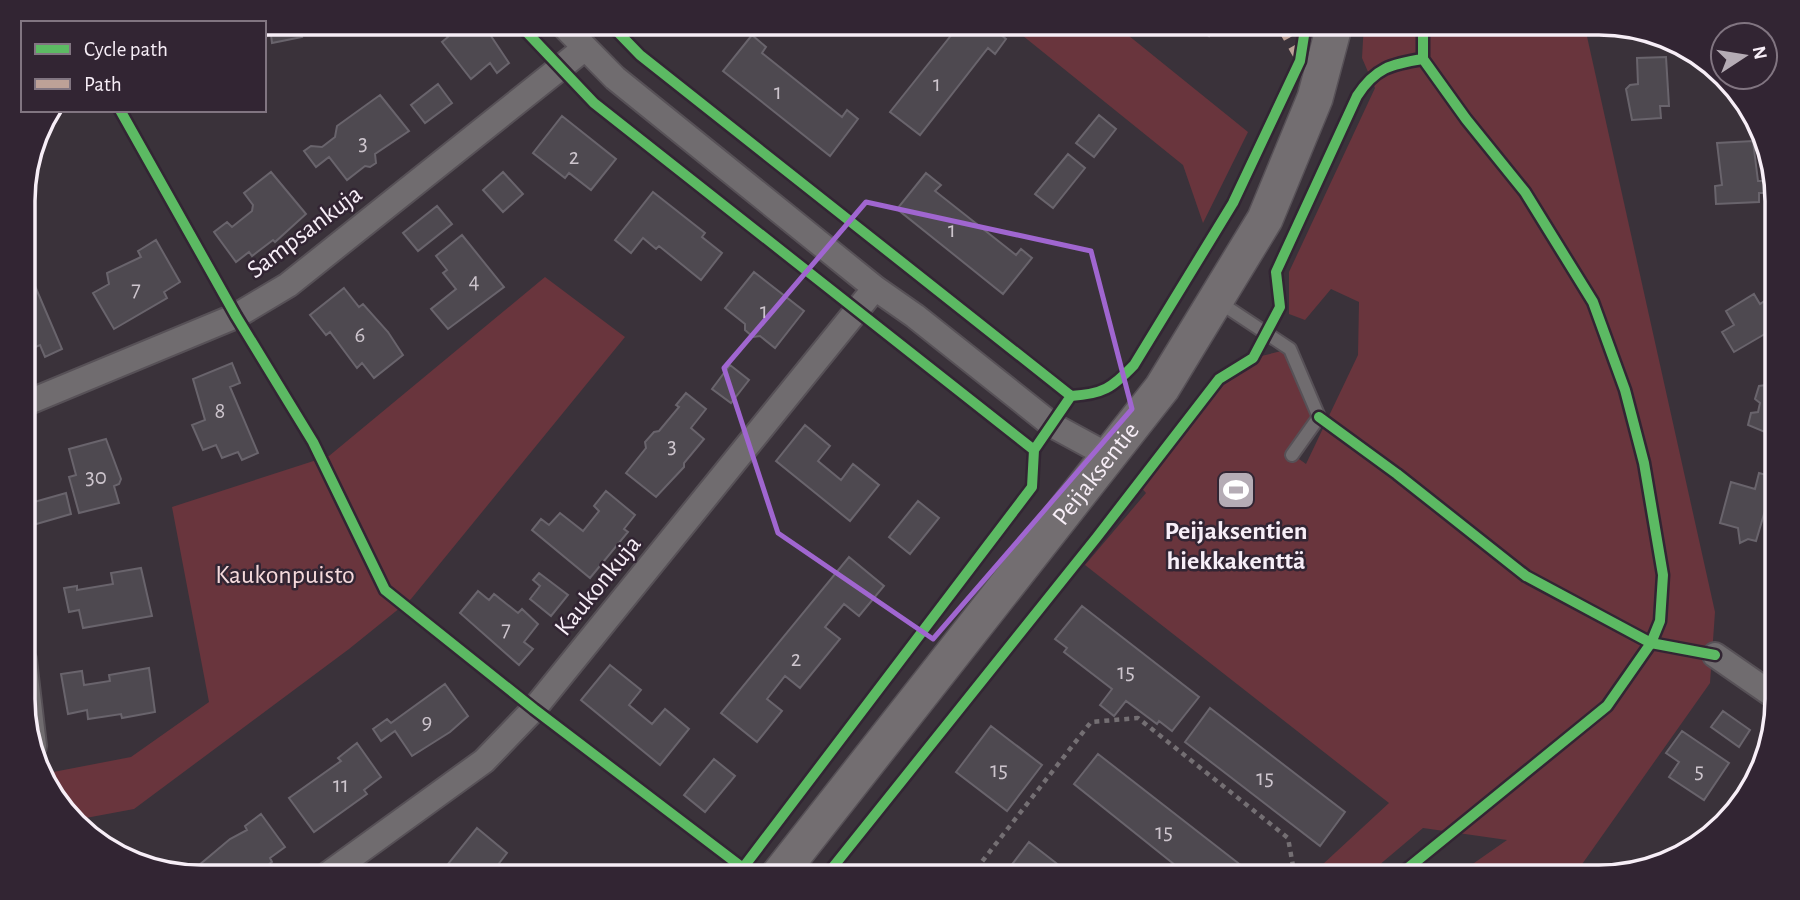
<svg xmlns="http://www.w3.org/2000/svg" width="1800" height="900" viewBox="0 0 1800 900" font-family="'Alegreya Sans',sans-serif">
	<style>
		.green { fill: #69353d }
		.building { fill: #4e4950; stroke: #69646c; stroke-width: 2 }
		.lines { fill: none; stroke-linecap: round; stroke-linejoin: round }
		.lane-casing { stroke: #575157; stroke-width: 16 }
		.street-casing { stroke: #575157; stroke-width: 28 }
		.secondary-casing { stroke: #575157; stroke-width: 38 }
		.path { stroke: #746f73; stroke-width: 4.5; stroke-dasharray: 5 5; stroke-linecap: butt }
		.lane { stroke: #706c6f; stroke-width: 12 }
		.street { stroke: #706c6f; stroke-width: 24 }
		.secondary { stroke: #736e71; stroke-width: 35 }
		.quiet { stroke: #bda197; stroke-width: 9; stroke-dasharray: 18 9; stroke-linecap: butt }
		.cycleway-casing { stroke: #322533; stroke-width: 15 }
		.cycleway { stroke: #5cba63; stroke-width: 10 }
		.marked { fill: none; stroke: #a066d0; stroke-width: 5; stroke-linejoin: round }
		.labels { text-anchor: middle; stroke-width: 5; stroke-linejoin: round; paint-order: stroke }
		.number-label { font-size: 23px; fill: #cdc5cd }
		.street-label { font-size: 26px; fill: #f7eef7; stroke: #322533 }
		.poi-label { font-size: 26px; font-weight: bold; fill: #f7eef7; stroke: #322533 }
		.park-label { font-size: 26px; fill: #f5dadc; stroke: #322533 }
		.rim { fill: none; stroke: #f7eef7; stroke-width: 3.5 }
	</style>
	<rect width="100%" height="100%" fill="#3a323a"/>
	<!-- green -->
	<path class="green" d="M1007,23H1113L1248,132L1203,223L1183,165Z
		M1364,23H1584L1715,612L1710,683L1573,877H1454L1507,840L1423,828L1365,877H1309L1389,803L1085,565L1146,493L1138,484L1219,379L1253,358L1290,349L1319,417L1292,454L1306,464L1358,355L1359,302L1331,289L1305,320L1289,314V272L1375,88L1362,58Z
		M545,277L625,337L411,599L349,649L134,809L75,820L59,807L48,773L131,757L209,702L172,507L329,456Z"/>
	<!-- building -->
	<path class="building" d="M264,23H305L306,24L299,25L302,37L272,43L271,35L264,37Z
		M436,23H486L493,30L489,33L509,63L497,73L490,63L471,79L442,42L448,37Z
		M961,23H986L1006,39L995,54L988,48L920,135L890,112Z
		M1190,23H1218L1209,36Z
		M752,35L766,47L762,53L842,117L847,110L858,119L830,156L723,71Z
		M1666,57L1669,106H1660L1661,118L1632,120L1626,89L1630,85L1638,84L1637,58Z
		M438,84L452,103L425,123L411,105Z
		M380,95L409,131L375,154L376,163L370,167L365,166L347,180L329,157L316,167L304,151L311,146L322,147L335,137L337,126Z
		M1099,115L1116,129L1094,157L1076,143Z
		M562,116L616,159L591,190L569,173L565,178L533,153Z
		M1753,141L1758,181H1767L1768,193H1759V202L1716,204L1715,186L1722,185L1717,143Z
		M1068,154L1085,168L1053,208L1035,194Z
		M271,172L306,214L275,242L273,240L252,256L249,252L236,262L214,232L227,222L232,227L252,211L253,205L244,193Z
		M503,172L523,194L503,212L483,190Z
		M926,173L941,185L935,191L1016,255L1021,249L1032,258L1003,294L897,209Z
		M653,192L705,233L702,237L722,253L701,280L659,246L656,249L643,238L631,253L615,240Z
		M437,206L452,224L418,251L403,233Z
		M462,235L504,287L448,329L431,309L456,289L443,273L447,270L436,256Z
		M156,240L180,282L164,292L167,298L114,329L93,293L109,284L107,273L141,257L138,251Z
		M754,272L804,311L775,348L760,336L753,337L745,330V324L725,308Z
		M32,279L62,349L45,357L40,345L24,352L23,283Z
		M344,288L359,307L363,304L388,332L403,355L374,378L362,363L357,368L330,332L326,335L310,315Z
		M1754,294L1760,304L1769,298L1776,310V334L1773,336L1770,331L1734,352L1722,332L1734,325L1726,311Z
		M232,363L240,383L230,387L258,453L242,460L238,452L222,458L216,445L203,450L192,425L205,420L193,379Z
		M730,365L749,380L731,403L712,389Z
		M1766,385L1776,388L1777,437L1748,425L1751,413L1758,412L1760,403L1755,399L1759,386Z
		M686,393L706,409L691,428L704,439L684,463V467L656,497L626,473L646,448L645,442L654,432L659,431L679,407L676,405Z
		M805,425L830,446L818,461L841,480L853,464L879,485L850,521L776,461Z
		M106,439L121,479L119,484L114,486L119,503L79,513L69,477L76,475L69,449Z
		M1759,473L1777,478V496L1770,494L1756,541L1748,539L1740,543L1738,528L1720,523L1731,482L1755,489Z
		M606,491L635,515L624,529L628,532L590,578L532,530L541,519L549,525L560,513L583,531L599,511L594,506Z
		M66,493L71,514L33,525L27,504Z
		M918,501L939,518L910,554L889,537Z
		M849,557L884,586L859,616L844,604L825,627L840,639L800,688L785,676L767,699L782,711L757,742L721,713Z
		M141,568L152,616L83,628L79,610L69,612L64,588L77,586V590L113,584L111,573Z
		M539,573L568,595L551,616L530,599L540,586L533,580Z
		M478,591L489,600L494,594L518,613L522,609L538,624L524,642L533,649L519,665L460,613Z
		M1082,606L1199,697L1172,731L1159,721L1157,724L1126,701L1114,716L1100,705L1112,689L1064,652L1067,648L1055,639Z
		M610,665L641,690L629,705L652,724L665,709L689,729L660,765L581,700Z
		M149,668L155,712L122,718L121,714L88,719L87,710L68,714L61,674L82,671L84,685L110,681L109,675Z
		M445,684L468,716L450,732L412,756L395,731L381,741L373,729L387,719L391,723Z
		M1210,708L1345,812L1320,846L1185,742Z
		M1723,711L1750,730L1739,747L1711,727Z
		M991,726L1042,765L1007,811L956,772Z
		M1682,731L1729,763L1704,800L1669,777L1679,762L1666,753Z
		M357,743L381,777L364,790L367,794L314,832L289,798L341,761L338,758Z
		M1098,754L1256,877H1190L1074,784Z
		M714,759L735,776L705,812L684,795Z
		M261,814L285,847L270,858L272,862L251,877H206L198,866L230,839L247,830L245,826Z
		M477,828L507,853L497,866L510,877H464L448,864Z
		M1029,842L1074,877H1007L1004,875Z"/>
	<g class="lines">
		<defs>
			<path id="lane" d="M1216,300L1290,349L1319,417L1292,455"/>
			<path id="street" d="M561,23L615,78L875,288L915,316L1052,425L1109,456
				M24,404L236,316L288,285L585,48
				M1715,655L1777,698
				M24,660L34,746
				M324,877L484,761L534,709L875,288"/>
			<g id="secondary">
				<path id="s1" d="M777,877L1162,388L1265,219L1315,98L1335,23"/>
			</g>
		</defs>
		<!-- lane casing -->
		<use href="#lane" class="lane-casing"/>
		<!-- street casing -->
		<use href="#street" class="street-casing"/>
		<!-- secondary casing -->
		<use href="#secondary" class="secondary-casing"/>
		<!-- path -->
		<path class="path" d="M970,877L1091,722L1138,718L1288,838L1295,877"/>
		<!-- lane -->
		<use href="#lane" class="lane"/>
		<!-- street -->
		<use href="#street" class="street"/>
		<!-- secondary -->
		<use href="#secondary" class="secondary"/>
		<!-- quiet -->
		<path class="quiet" d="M1279,23L1299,58"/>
		<defs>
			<path id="cycleway" d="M518,23L594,103L1034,450
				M609,23L640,55L1071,396
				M120,110L236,316L313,442L385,590L534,709L743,868
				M1319,417L1397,474L1526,576L1651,643L1715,655
				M736,877L1032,487L1034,450L1071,396C1103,394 1112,388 1134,365L1233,203L1300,61L1306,23
				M825,877L1097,537L1219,379L1253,358L1280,307L1276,272L1357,96C1375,68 1391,64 1423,59
				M1397,877L1607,706L1651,643L1660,621L1663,575L1644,463L1625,390L1593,302L1525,192L1466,119L1423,59V23"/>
		</defs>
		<!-- cycleway casing -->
		<use href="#cycleway" class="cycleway-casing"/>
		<!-- cycleway -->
		<use href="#cycleway" class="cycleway"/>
	</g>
	<!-- marked area -->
	<path class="marked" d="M866,202L1091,251L1132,409L933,639L778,533L724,368Z"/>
	<!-- icons -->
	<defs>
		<symbol id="stadium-square" viewBox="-11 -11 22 22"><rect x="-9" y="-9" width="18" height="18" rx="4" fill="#b5acb5" stroke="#322533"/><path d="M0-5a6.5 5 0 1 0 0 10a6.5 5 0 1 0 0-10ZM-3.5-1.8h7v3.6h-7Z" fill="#fff"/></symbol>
	</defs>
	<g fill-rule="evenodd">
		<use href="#stadium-square" x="1214" y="468" width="44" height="44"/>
	</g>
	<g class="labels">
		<!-- number labels -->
		<g class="number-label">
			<text x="937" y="91">1</text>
			<text x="778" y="99">1</text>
			<text x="363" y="150">3</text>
			<text x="574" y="164">2</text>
			<text x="952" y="237">1</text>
			<text x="474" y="288">4</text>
			<text x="136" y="296">7</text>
			<text x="764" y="318">1</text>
			<text x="360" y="342">6</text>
			<text x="220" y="418">8</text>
			<text x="672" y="453">3</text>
			<text x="96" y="484">30</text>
			<text x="506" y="636">7</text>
			<text x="796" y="666">2</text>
			<text x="1126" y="679">15</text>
			<text x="427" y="729">9</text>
			<text x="999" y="777">15</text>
			<text x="1699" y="778">5</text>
			<text x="1265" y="785">15</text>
			<text x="341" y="792">11</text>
			<text x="1164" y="839">15</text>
		</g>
		<!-- street labels -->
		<g class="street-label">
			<text transform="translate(304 231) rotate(-37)" y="9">Sampsankuja</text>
			<text dy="9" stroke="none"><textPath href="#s1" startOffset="514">Peijaksentie</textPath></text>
			<text transform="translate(597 585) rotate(-51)" y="9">Kaukonkuja</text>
		</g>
		<!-- poi labels -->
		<g class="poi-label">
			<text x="1236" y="539">Peijaksentien<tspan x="1236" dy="30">hiekkakenttä</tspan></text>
		</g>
		<!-- park labels -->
		<g class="park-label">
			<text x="285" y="583">Kaukonpuisto</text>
		</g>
	</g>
	<!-- crop -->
	<path d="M0 0H1800V900H0ZM201 35H1599A166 166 0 0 1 1765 201V699A166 166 0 0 1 1599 865H201A166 166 0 0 1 35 699V201A166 166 0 0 1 201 35Z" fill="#322533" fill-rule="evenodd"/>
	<path class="rim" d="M201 35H1599A166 166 0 0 1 1765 201V699A166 166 0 0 1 1599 865H201A166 166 0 0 1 35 699V201A166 166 0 0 1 201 35Z"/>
	<!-- legend -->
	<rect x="21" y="21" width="245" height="91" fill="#322533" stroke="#817581" stroke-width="2"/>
	<rect x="35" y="44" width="35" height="10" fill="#5cba63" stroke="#817581" stroke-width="2"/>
	<text x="84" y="56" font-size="21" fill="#f7eef7">Cycle path</text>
	<rect x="35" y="79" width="35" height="10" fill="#bda197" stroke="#817581" stroke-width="2"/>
	<text x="84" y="91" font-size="21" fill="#f7eef7">Path</text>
	<!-- north arrow -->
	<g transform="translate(1744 56) rotate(78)"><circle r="33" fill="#322533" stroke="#817581" stroke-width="2"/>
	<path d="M0-5L12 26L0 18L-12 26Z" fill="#b5acb5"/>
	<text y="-10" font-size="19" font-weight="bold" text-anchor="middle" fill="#f7eef7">N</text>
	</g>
</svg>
